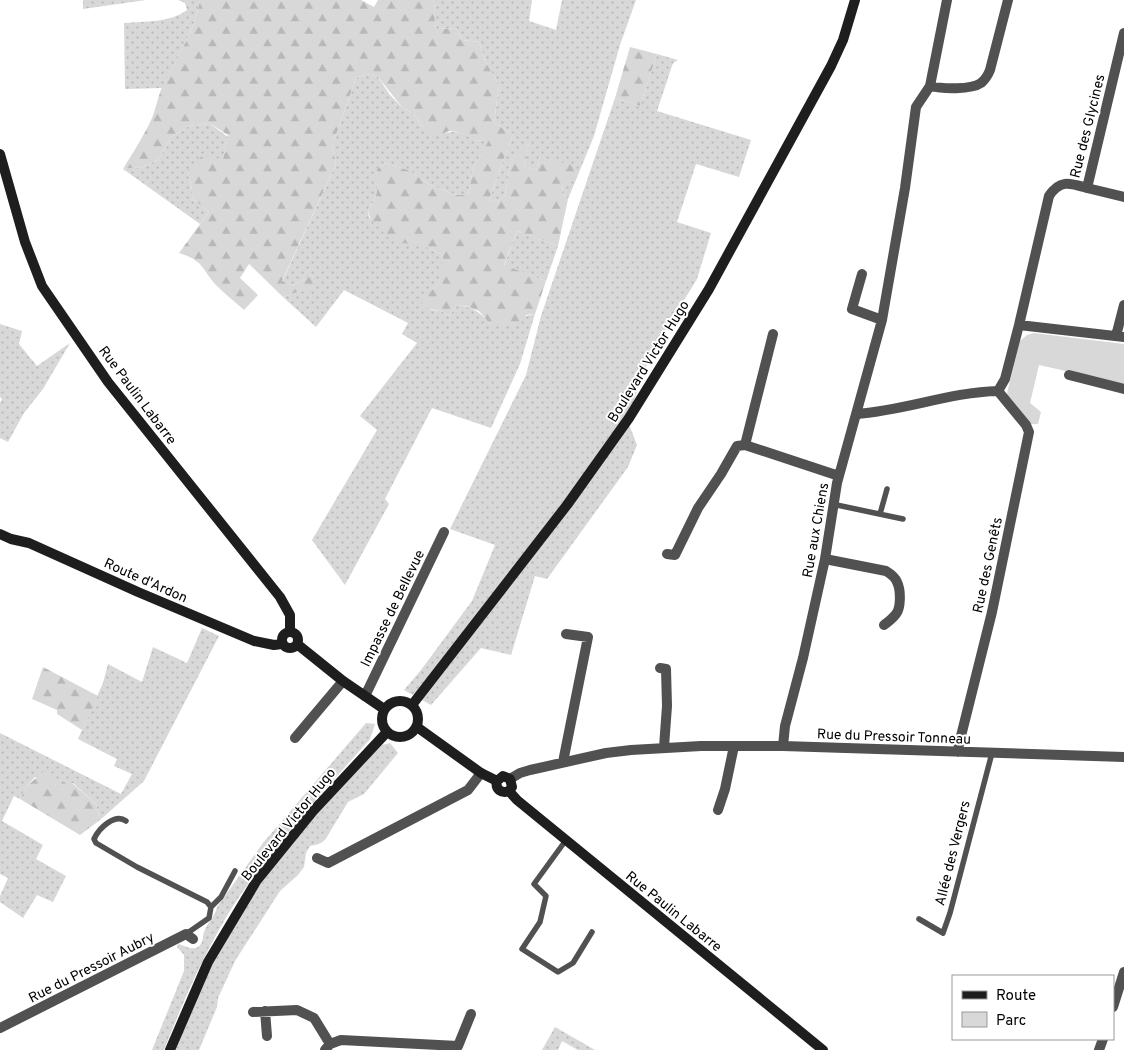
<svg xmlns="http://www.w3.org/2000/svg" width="1124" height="1050" viewBox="0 0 1124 1050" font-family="Overpass,sans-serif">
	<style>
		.grass { fill: url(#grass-dots) }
		.forest { fill: url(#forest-firs) }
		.park { fill: #d8d8d8 }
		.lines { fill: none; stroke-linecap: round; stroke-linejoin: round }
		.lane { stroke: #515151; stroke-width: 5.5 }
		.street { stroke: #515151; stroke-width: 10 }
		.secondary { stroke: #1e1e1e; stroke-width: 10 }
		.labels { text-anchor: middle; stroke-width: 4; stroke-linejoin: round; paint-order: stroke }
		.street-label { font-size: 14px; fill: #000; stroke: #fff }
	</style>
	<defs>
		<pattern id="grass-dots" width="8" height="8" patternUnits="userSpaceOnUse" patternTransform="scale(1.25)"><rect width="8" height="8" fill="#d8d8d8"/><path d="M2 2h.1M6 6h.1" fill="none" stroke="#b8b8b8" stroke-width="1.8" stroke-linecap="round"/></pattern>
		<pattern id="forest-firs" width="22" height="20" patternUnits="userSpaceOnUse" patternTransform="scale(1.25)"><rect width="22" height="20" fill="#d8d8d8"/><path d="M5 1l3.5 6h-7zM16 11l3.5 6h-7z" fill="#b8b8b8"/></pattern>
	</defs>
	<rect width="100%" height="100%" fill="#fff"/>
	<!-- grass -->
	<path class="grass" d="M83,0H146L83,9Z
		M178,0H200C195,31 176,60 162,88L125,89L124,23C145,21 170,23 187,10L185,3Z
		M433,0H532L529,21L556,30L562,0H636L620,45L594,136L568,199L562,193L563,182L569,185L540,157L536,170L524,166L529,144L521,146L510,165L505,195L497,202L489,200L513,134L494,123L499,85L485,61L479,42L462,40L456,28L436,29C433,19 437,8 433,0Z
		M657,54L678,60L673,63L657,111L751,140L739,177L696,164L677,222L711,233L697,279L650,356L627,419L637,445L628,467L547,579L535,576L511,655L481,648L431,705L404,690L421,670L472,601L495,545L450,529L526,375L541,316L615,98L640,106Z
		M367,74L378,77L390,95L402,107L414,114L422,126L440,135C455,128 465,135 479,141L491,137L473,169L468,195H456L430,185L408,170L385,163L377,169C376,189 381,192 368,210L369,218L441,254L443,258L442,272L439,282L431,291V310L441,311L450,316L456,305C472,306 480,312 490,324L535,314L520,364L491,428L432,408L385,499L389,504L345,585L312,540L377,430L360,416L417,343L402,334L408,323L344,290L316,327L283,297L314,286L312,275L294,285L282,282L336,164L332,146L356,78Z
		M209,123L228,137L223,159L188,170L194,200L209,212L200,224L123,169L143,167L159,159L171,137L189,126Z
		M517,231L558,246L546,281L504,266Z
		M0,324L22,331L19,344L37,366L70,343L43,389L24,413L8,442L0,438V403L2,399L0,397Z
		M202,628L219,636L144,781L100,820L96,804L73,783L57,788L54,783L35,777L27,786L20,799L14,796L2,821L43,845L36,859L66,876L53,902L37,895L23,918L0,902V896L8,878L0,874V733L121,794L132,774L114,766L117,759L78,739L103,683L108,664L142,682L153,647L187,663Z
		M366,723L375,724L370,739C324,791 276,842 237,900C207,946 184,999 164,1050H152L184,971V955L177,947L178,944C185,945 191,951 198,947C204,943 202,938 204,932C207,923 215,917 217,907L263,843Z
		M390,743L398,753L364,794L348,802L325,840L319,844L310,846L306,853L304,867L298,875L280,891L235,961L218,998L217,1007L199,1050H176C194,989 232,922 270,871C300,830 336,793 371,756L382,745Z
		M555,1027L595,1050H578L562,1041L558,1050H542Z"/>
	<!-- forest -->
	<path class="forest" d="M200,0H361L374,7L378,0H433C437,8 433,19 436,29L456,28L462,40L479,42L485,61L499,85L494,123L513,134L489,200L497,202L505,195L510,165L521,145L529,144L524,166L536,170L540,157L576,166L569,185L563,183L562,193L568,199L558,246L517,231L504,265L546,281L535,314L526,315L519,325L490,324L479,311L466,306L456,305L450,316L441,311L424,308L421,299L425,293L431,291L439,282L443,258L441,254L427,247L392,241L370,218L368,210C381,192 376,189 377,169L385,163L408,170L430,185L456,195H468L473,169L490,138L479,141L457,132L449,131L440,135L429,136L414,114L402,107L378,77L367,74L356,78L332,146L336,164L282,281L294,285L312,275L315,286L283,297L249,264L240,278L258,295L244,310C235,302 225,294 217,286C200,268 206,262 179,253L209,212L194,200L188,170L202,156L223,159L228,135L209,123L189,126L171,137L159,159L143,167L123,169C133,152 144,136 152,118C156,108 158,96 163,85C177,58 195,31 200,0Z
		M630,47L657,54L640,106L615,98Z
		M43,667L98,696L82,730L57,714V710L32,699Z
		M44,771L55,774L54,783L57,788L64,782L72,783L96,804L100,820L80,835L20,799L27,786Z"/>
	<!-- park -->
	<path class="park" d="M1034,333L1124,344V384L1039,365L1030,403L1041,412L1038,424H1030L1009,400L1007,393L1020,341L1027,335Z"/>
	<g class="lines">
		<!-- lane -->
		<path class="lane" d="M832,504L903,519
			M880,514L887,489
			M126,821C115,813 99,828 94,839L96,843L137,867L207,902L211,907L221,897L235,871
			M566,840L534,884L546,896L540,922L522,949L558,972L573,963L592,932
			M919,919L943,933L950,913L992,753
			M186,934L209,918L211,907"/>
		<!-- street -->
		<path class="street" d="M1124,33L1087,188L1124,197
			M930,86C942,89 971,90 981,83C986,79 988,75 990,70L1008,0
			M862,274L852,309L882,320
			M1019,325L1124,337
			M1116,336L1124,305
			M1069,375L1124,389
			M998,391L1005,379L1019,325L1049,196C1060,179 1070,183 1087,188
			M856,414C904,411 950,392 998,391
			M745,445L773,334
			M667,554L675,555L698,508L721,474L737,446L745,445L839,476
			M825,559L886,571C891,574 895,577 897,582C901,590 901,608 896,614C893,618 888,622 884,625
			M660,668L666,669L667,706L664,747
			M365,696L444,532
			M295,738L343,681
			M783,746L785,726L803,658L825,559L837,483L882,320L905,188L916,107L930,86L947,0
			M958,752L959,744L992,612L1029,432L1026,425L998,391
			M563,762L588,637L566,634
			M510,779L520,773L530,770L606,753L631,750L701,746H783L1124,757
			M718,810L725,789L734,746
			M317,858L328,863L468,790L481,773
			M1113,1007L1124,972
			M265,1011L267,1036
			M253,1012L297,1010L314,1018L330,1044
			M0,1028L186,934L193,939
			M325,1050L330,1044L341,1040L458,1046L471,1014
			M1099,1050L1103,1039"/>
		<!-- secondary -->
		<path class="secondary" d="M0,154L25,242L42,286L108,382L280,597L290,615V631
			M0,534L11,539L29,543L138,592L254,641L274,645L282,644
			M282 640a8 8 0 1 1 16 0a8 8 0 1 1-16 0Z
			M297,644L343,681L384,709
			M382 719a18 18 0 1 1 36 0a18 18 0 1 1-36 0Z
			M412,705L567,505L629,418L709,289L831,66L843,40L855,0
			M417,727L481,773L497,781
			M497,781L503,776L510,779L512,787L509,791
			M497,781C495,789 501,794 509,791
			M509,791L517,800L823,1050
			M170,1050L208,962L257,880L313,811L387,732"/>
	</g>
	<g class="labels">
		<!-- street labels -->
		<g class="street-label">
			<text transform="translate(1087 126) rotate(-76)" y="5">Rue des Glycines</text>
			<text transform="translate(648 361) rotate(-58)" y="5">Boulevard Victor Hugo</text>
			<text transform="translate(138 395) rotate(53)" y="5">Rue Paulin Labarre</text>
			<text transform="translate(815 530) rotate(-80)" y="5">Rue aux Chiens</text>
			<text transform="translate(987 565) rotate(-78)" y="5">Rue des Genêts</text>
			<text transform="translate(146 580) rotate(24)" y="5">Route d'Ardon</text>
			<text transform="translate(392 608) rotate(-64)" y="5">Impasse de Bellevue</text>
			<text transform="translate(894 736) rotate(2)" y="5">Rue du Pressoir Tonneau</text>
			<text transform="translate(288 824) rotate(-51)" y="5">Boulevard Victor Hugo</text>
			<text transform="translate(952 853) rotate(-76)" y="5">Allée des Vergers</text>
			<text transform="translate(674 911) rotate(39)" y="5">Rue Paulin Labarre</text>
			<text transform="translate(91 967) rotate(-27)" y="5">Rue du Pressoir Aubry</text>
		</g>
	</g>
	<!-- legend -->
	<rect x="952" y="975" width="162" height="65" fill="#ffffff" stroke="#999999"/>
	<rect x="962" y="991" width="25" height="8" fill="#1e1e1e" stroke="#999999"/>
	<text x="996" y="1000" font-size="15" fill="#000000">Route</text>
	<rect x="962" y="1012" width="25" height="15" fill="#d8d8d8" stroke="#999999"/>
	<text x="996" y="1025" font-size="15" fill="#000000">Parc</text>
</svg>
